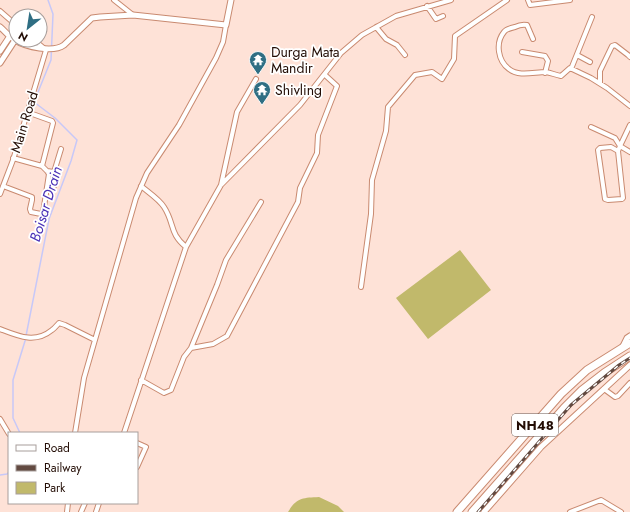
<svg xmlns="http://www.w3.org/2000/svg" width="630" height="512" viewBox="0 0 630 512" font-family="Jost,sans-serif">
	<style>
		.green { fill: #c1b96b }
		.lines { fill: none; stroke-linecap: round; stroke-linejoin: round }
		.stream { stroke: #c7c8f8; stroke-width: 1.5 }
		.minor-casing { stroke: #c98a70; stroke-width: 6 }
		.tertiary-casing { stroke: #c98a70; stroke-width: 7 }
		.trunk-casing { stroke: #c98a70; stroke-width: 9 }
		.minor { stroke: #fff; stroke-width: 4 }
		.tertiary { stroke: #fff; stroke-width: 5 }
		.trunk { stroke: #fff; stroke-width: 7 }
		.rail-casing { stroke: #624a41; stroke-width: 3 }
		.rail { stroke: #fff; stroke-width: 1.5; stroke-dasharray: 4.5; stroke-linecap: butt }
		.labels { text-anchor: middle; stroke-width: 3.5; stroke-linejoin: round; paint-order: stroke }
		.shield { fill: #fff; stroke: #64554f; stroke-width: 1 }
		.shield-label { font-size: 13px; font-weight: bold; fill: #220c04 }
		.poi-label { font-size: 14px; fill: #220c04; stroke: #fff; text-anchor: start }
		.street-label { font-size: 14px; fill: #220c04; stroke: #fff }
		.water-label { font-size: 15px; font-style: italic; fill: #4a32b7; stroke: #fff }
	</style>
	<rect width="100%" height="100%" fill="#fee2d7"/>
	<!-- green -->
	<path class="green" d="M460,250L491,290L428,339L396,298Z
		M319,497L338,506L344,512H288C297,497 303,498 319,497Z"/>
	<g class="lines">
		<!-- stream -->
		<path class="stream" d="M20,433L13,418V380L25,341L49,219L71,161L77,140L55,118L34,102L51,60L53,14L48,0
			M0,475L7,474L9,472"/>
		<defs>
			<path id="minor" d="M114,0L133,15
				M528,0L530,5L570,0
				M427,6L436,19L443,16
				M0,11L16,25
				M376,27L386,39L397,45L405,55
				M533,39L527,25C522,24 519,25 515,27C511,28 506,29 504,32C495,43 498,61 509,69C519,77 534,72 546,72C551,73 556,75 561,76L570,68L591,78L607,88L630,106
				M522,52L545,56L548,61L545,73
				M577,55L590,62
				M571,69L592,17
				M600,83V71L612,46L615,45L628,55L630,57
				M630,125L620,146L630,152
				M591,127L615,138L620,146L618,151L623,198L622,199L608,200L605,199L598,150L600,148L611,147L618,151
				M13,158L42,166
				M47,171L54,172L61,149
				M54,172V186
				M221,185L237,112L256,79
				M3,186L32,197V200L30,209L31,212L41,214L43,213L49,174L47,171L42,166L53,123L52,121L27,112
				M141,186C148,192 159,199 164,207C175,224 169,233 186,247
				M0,194L13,160L46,50L34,40
				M361,287L371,214L372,180L386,131L388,107L415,75L432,72L442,79L454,59L455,36L507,0
				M0,329C18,336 35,344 52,330C55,328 57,325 59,323L65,325L95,340
				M191,348L217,285L226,260L261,202
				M141,380L164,393L171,390L184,357L191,348L213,344L227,336L298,202L300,188L317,153L318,135L337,86L325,75
				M604,389L615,397L618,396L630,383
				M0,419L9,434
				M75,433L84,378L136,198L147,173L179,125L216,58L223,42L226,25
				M124,433L186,247L221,185L300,105L341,53L362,35L396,16L451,0
				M137,443L146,447L137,467
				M67,512L68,503
				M81,512L85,503
				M96,512L99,503
				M570,512L601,500L621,512"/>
			<path id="tertiary" d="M0,27C5,31 9,37 15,40C26,47 53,53 64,45L92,18L100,17L133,15L226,25L231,0
				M0,51L10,36
				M0,63L15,40
				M622,348L627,338L630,336
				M484,512L541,447L630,365"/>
			<path id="trunk" d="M457,512L561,394L587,370L630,343
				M472,512L564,408L582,390L604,373L630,356"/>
		</defs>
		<!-- minor casing -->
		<use href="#minor" class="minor-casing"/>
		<!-- tertiary casing -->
		<use href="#tertiary" class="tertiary-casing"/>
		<!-- trunk casing -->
		<use href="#trunk" class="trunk-casing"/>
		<!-- minor -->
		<use href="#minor" class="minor"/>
		<!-- tertiary -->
		<use href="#tertiary" class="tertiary"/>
		<!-- trunk -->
		<use href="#trunk" class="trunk"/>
		<defs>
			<path id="rail" d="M478,512L571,405L619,365L630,358"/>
		</defs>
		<!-- rail casing -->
		<use href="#rail" class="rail-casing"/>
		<!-- rail -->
		<use href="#rail" class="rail"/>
	</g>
	<!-- icons -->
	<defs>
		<symbol id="temple-pin" viewBox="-11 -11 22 30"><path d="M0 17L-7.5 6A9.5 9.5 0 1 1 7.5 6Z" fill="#2f6e83" stroke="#fff"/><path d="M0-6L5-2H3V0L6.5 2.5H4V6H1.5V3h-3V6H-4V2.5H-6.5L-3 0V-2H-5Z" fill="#fff"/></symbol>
	</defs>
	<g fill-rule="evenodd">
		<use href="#temple-pin" x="248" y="50" width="20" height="27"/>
		<use href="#temple-pin" x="252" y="80" width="20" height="27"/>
	</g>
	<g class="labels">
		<!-- shield labels -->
		<rect class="shield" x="512" y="414" width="46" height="22" rx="3"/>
		<g class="shield-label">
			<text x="535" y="430">NH48</text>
		</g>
		<!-- poi labels -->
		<g class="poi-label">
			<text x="271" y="57">Durga Mata<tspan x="271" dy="16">Mandir</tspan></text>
			<text x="275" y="95">Shivling</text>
		</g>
		<!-- street labels -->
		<g class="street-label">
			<text transform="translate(24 122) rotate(-73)" y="5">Main Road</text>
		</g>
		<!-- water labels -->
		<g class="water-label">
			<text transform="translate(46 204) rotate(-73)" y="5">Boisar Drain</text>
		</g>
	</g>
	<!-- legend -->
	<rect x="8" y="432" width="130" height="72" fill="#ffffff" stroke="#a79e9b"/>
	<rect x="16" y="445" width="20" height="6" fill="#ffffff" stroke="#a79e9b"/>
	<text x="44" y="452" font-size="12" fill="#220c04">Road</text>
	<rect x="16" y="465" width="20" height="6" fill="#624a41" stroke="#a79e9b"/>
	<text x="44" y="472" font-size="12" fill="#220c04">Railway</text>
	<rect x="16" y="482" width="20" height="12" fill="#c1b96b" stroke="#a79e9b"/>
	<text x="44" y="492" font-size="12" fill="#220c04">Park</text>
	<!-- north arrow -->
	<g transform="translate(28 28) rotate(210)"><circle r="19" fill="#ffffff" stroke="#a79e9b"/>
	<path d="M0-3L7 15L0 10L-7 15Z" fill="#2f6e83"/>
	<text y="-6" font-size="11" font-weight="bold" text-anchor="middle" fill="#220c04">N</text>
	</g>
</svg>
